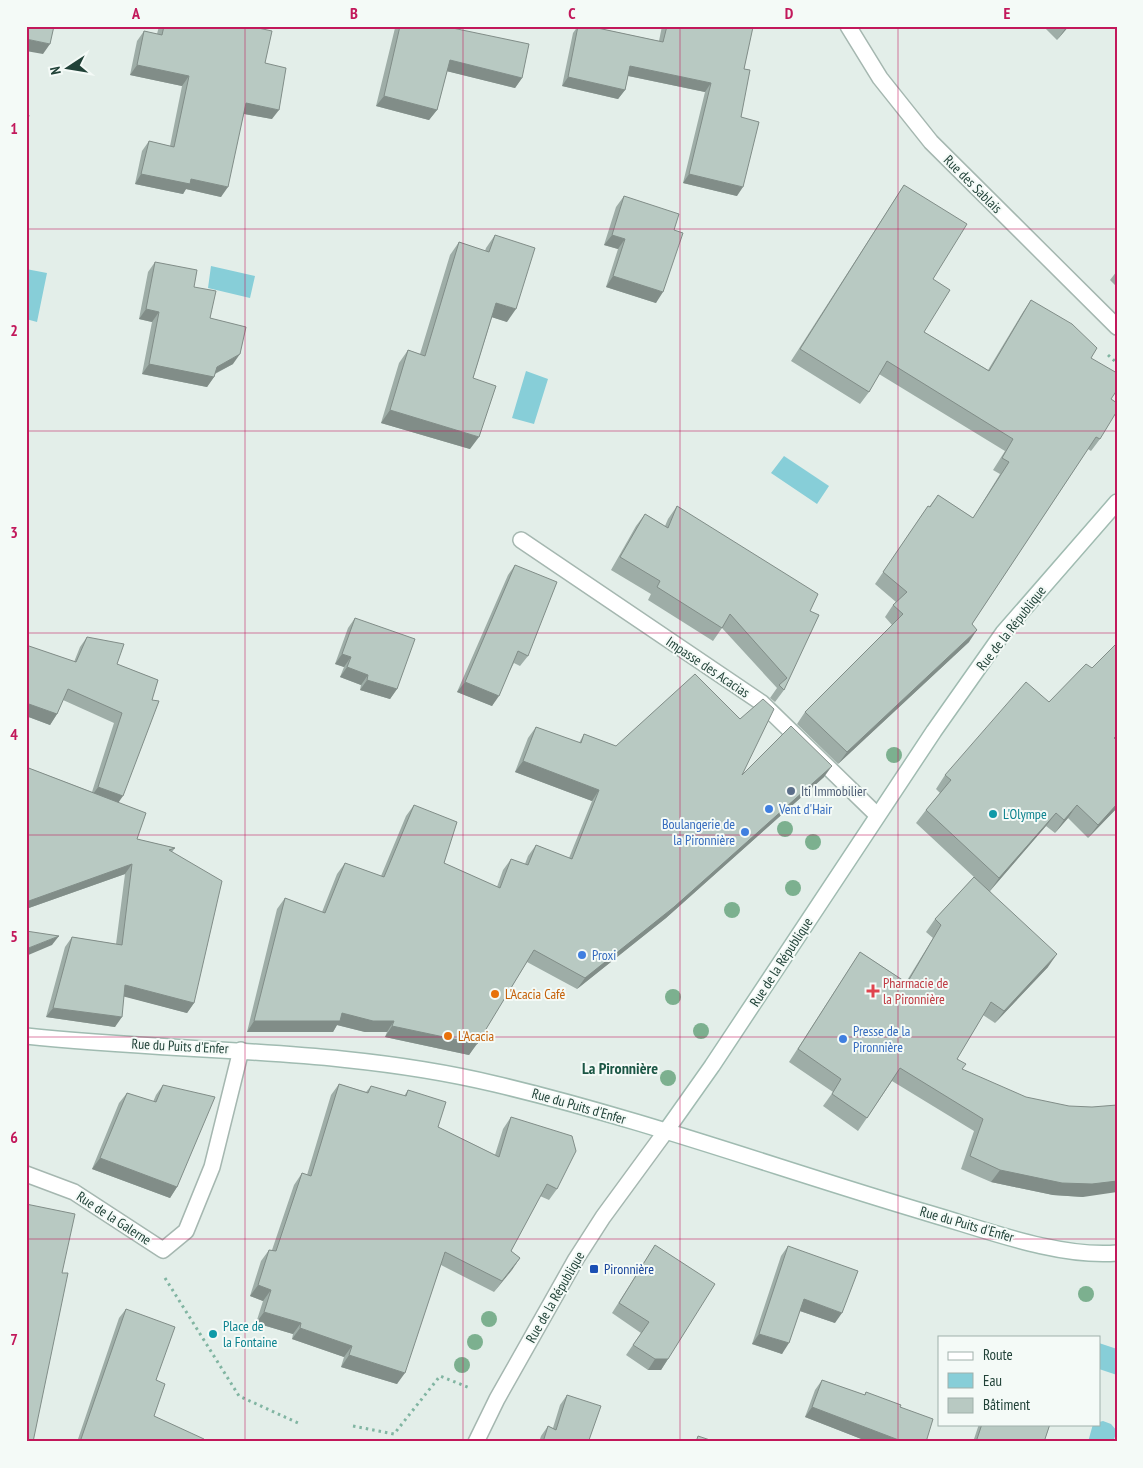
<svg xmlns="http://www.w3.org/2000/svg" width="1143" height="1468" viewBox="0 0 1143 1468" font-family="'PT Sans Narrow',sans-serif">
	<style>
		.water { fill: #87ced8 }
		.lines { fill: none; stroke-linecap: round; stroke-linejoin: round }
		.street-casing { stroke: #a5b7b0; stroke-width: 18 }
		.secondary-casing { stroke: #a0bbb1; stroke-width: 18 }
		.path { stroke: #81b5a2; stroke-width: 3; stroke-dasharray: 2.5 4; stroke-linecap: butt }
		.street { stroke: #fff; stroke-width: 15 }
		.secondary { stroke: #fff; stroke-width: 15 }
		.tree { fill: #7cb08f }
		.wall { fill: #9eada7 }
		.shaded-wall { fill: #818d88 }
		.building { fill: #b8c9c2; stroke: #818d88 }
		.grid { fill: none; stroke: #c2185b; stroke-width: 1; stroke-opacity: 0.55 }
		.service-dot { fill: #5c6f8a; stroke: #f4faf7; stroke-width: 2 }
		.shop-dot { fill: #3f7fe0; stroke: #f4faf7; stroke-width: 2 }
		.culture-dot { fill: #0f9aa8; stroke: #f4faf7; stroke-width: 2 }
		.health-dot { fill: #e0444e; stroke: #f4faf7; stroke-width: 2 }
		.food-dot { fill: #e8710a; stroke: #f4faf7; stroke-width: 2 }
		.transit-dot { fill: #1a4fb4; stroke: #f4faf7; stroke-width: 2 }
		.labels { text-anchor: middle; stroke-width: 4; stroke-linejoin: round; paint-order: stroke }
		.street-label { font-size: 14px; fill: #214238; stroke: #f4faf7 }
		.service-label { font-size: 14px; fill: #4e5e75; stroke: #f4faf7; text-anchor: start }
		.shop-label { font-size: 14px; fill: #366cbe; stroke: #f4faf7; text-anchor: start }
		.culture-label { font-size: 14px; fill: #0d838f; stroke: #f4faf7; text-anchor: start }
		.health-label { font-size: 14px; fill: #be3a42; stroke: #f4faf7; text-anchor: start }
		.food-label { font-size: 14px; fill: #c56008; stroke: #f4faf7; text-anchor: start }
		.transit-label { font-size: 14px; fill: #164399; stroke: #f4faf7; text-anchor: start }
		.quarter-label { font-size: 16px; font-weight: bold; fill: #1b5645; stroke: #f4faf7 }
		.neatline { fill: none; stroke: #c2185b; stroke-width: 2 }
		.grid-label { font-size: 16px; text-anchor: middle; font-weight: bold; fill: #c2185b }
	</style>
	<rect width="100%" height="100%" fill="#e3eee9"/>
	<!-- water -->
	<path class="water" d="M211,266L255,276L250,298L208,288Z
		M26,269L47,273L37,322L26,319Z
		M526,371L548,379L534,424L512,418Z
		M784,456L829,486L817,504L771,473Z
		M1099,1343L1117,1349V1375L1099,1369Z
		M1103,1421L1111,1424L1117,1431L1113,1442H1088L1093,1424H1099V1422Z"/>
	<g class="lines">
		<defs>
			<path id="street" d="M848,26L880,78L931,142L1117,327
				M521,540L762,703L877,815
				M26,1174L74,1192L163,1250L186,1231L212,1167L241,1050
				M476,1442L497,1399L576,1259L603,1217L666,1131"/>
			<path id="secondary" d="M26,1036C183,1053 341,1047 495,1084C643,1119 785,1171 931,1214C986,1230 1059,1258 1117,1253
				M666,1131L712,1066L934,731L1003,633L1117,502"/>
		</defs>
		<!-- street casing -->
		<use href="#street" class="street-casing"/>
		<!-- secondary casing -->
		<use href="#secondary" class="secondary-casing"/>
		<!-- path -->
		<path class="path" d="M1108,355L1117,363
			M165,1278L239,1396L298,1423
			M353,1426L394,1434L440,1376L470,1388"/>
		<!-- street -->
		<use href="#street" class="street"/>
		<!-- secondary -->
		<use href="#secondary" class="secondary"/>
	</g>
	<!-- trees -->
	<g class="tree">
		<circle cx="894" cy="755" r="8"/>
		<circle cx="785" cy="829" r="8"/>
		<circle cx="813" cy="842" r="8"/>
		<circle cx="793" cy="888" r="8"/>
		<circle cx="732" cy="910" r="8"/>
		<circle cx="673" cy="997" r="8"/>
		<circle cx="701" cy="1031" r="8"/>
		<circle cx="668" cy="1078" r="8"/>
		<circle cx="1086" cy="1294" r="8"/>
		<circle cx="489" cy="1319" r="8"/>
		<circle cx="475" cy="1342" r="8"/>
		<circle cx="462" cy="1365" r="8"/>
	</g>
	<!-- wall -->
	<path class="wall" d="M159,26H249L265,63L272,119L244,114L221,197L186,189L183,194L135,184L142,151L149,141L170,146L182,86L130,75L137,41L144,31L157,34Z
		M396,26H443L522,78L515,88L447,71L437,110L429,120L376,106L395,28Z
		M578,26H588L659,41L662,26H752L744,69L741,117L737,196L683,183L705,92L628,76L625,90L618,99L562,86L573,33Z
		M1043,26H1069L1057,40Z
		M904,185L933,279L924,332L988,370L1023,312L1031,300L1091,358L1111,399L1100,439L1091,451L1088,449L972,624L969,642L838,764L797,724L805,712L892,625L885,617L893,605L896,602L875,584L928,506L929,507L938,495L973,518L1000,474L993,470L1005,451L879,374L869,392L860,404L791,361Z
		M624,196L674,230L656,303L606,287L618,249L604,245L616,207Z
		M495,235L507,322L492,317L473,378L470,449L381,423L399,363L408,350L420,354L450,255L459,242L485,251L486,248Z
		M155,262L194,287L233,364L215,374L214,377L207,387L142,374L152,322L139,319L148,272Z
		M1117,271V287L1110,280Z
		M677,506L810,611L784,690L775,702L770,698L777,688L722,628L713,641L648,600L651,594L611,570L636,526L645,514L665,526L668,519Z
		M515,565L528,656L520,666L514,663L492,706L457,692L508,575Z
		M355,618L397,689L390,699L360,690L361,685L340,677L344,667L335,664L348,628Z
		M87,637L117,664L158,680L118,803L137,839L175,848L172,852L194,1003L187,1013L124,996L115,1027L46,1017L65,947L72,937L116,944L125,874L26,909V767L92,792L114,723L63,700L57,714L50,725L26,716V645L74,662L80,647Z
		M1117,643V739L1116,740L1117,741V808L1088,838L1068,818L1055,833L1046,826L990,891L1048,967L995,1023L983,1015L957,1059L962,1069L1083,1197L1053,1195L991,1182L961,1169L974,1131L892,1081L858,1131L823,1106L833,1092L789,1062L860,952L906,982L933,938L926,932L935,919L974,877L916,823L926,810L940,793L936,789L945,775L1049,702L1092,668Z
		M536,727L579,743L584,734L616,746L742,775L824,777L666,918L577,989L527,962L469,1055L385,1037L387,1032H365L337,1025L333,1032H247L277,909L285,898L322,912L337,874L345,863L381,876L406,816L414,805L444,863L497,887L503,870L511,859L525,864L528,856L536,845L569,858L592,801L515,772L528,738Z
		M339,1084L366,1092L371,1086L404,1096L408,1090L438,1127L495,1155L503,1129L511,1117L557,1189L549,1200L540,1196L511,1251L520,1258L494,1292L441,1265L397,1384L341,1367L344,1357L292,1339L293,1334L256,1323L263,1301L250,1296L261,1261L269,1250H272L294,1185L302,1173L307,1175L331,1095Z
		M163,1085L177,1187L170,1198L92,1169L119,1103L127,1093L153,1102L156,1095Z
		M655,1245L668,1359L661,1370H648L626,1355L641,1333L612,1313Z
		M788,1246L835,1323L800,1311L782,1354L752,1344L781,1256Z
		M126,1309L156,1380L154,1416L207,1442H77L119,1318Z
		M822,1380L864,1395L866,1392L900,1407L926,1442H869L805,1417L815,1390Z
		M567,1395L589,1440L593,1442H539L541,1436L548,1426L553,1428L560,1405Z
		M979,1424H1050L1044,1442H973Z"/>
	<!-- shaded-wall -->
	<path class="shaded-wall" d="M1067,26H1069L1057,40L1065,29Z
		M26,39L50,44L43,54L26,51Z
		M450,60L522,78L515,88L442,70Z
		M137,65L189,76L182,86L130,75Z
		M630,66L711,83L705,92L624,75Z
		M568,77L625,90L618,99L562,86Z
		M384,96L437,110L429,120L376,106Z
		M246,103L279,110L272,119L239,113Z
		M141,174L191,179L228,187L221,197L186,189L183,194L135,184Z
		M689,174L743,187L737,196L683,183Z
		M612,235L625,239L618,249L604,245Z
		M613,276L663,292L656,303L606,287Z
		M496,303L516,309L507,322L488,316Z
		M146,309L159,312L152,322L139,319Z
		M240,354L233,364L210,376L214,377L207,387L142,374L149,364L217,367Z
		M390,410L479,437L470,449L381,423Z
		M977,630L969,642L838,764L847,752Z
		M342,654L351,657L344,667L335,664Z
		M347,667L368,675L361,685L340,677Z
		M367,680L397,689L390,699L360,690Z
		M465,682L499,696L492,706L457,692Z
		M26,703L57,714L50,725L26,716Z
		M523,761L599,790L592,801L515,772Z
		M832,766L824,777L666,918L577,989L585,978Z
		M98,787L123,796L116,806L91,797Z
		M1117,804V808L1088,838L1098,825Z
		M1077,805L1068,818L1055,833L1064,820Z
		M1056,813L1046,826L989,892L999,878Z
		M132,864L125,874L26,909V902Z
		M59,936L52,945L26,956V949Z
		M1057,954L1048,967L995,1023L1004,1011Z
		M125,985L194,1003L187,1013L118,995Z
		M53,1008L122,1017L115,1027L46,1017Z
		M342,1013L394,1021L387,1032H365L337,1025L333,1032H247L254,1021Z
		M392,1026L477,1044L469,1055L385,1037Z
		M100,1158L177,1187L170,1198L92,1169Z
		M1000,1170L1117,1181V1192L1083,1197L1053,1195L991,1182Z
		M520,1258L512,1270L494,1292L502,1281Z
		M258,1285L271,1290L263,1301L250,1296Z
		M804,1299L842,1313L835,1323L797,1310Z
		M264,1312L301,1323L293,1334L256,1323Z
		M300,1328L352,1346L344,1357L292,1339Z
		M759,1334L789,1343L782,1354L752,1344Z
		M349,1355L405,1373L397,1384L341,1367Z
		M655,1359H668L661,1370H648Z
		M812,1407L904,1442H869L805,1417Z"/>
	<!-- building -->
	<path class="building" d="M26,26H54L50,44L26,39Z
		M164,26H249L272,31L265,63L286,68L279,110L246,103L228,187L191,179L190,184L141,174L149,141L174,147L189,76L137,65L144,31L162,35Z
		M400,26H443L529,44L522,78L450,60L437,110L384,96Z
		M578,26H588L663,42L667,26L753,27L744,69L750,70L741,117L759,122L743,187L689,174L711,83L630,66L625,90L568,77Z
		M1061,26H1067L1065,29Z
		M26,115H29L26,129Z
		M904,185L967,224L933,279L950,290L924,332L989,371L1031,300L1072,324L1097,348L1091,358L1117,373V390L1111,399L1117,403V411L1100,439L1096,437L972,624L977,630L847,752L805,712L903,614L893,605L907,592L883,572L928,506L930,507L938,495L973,518L1009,462L1002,458L1013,439L887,361L869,392L800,349Z
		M624,196L679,214L674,230L683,233L663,292L613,276L625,239L612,235Z
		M495,235L535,248L516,309L496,303L473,378L496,386L479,437L390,410L408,350L425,356L459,242L489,252Z
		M155,262L197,270L194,287L216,291L210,318L246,327L240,354L217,367L214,377L149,364L159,312L146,309Z
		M677,506L818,594L810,611L819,615L784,690L779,685L787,678L730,614L722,628L657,587L660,581L620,557L645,514L668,528Z
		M515,565L557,582L528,656L518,651L499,696L465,682Z
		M355,618L415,639L397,689L367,680L368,675L347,667L351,657L342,654Z
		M87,637L124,644L117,664L158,680L152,700L159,701L123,796L98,787L122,713L68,689L57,714L26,703V645L76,662Z
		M1117,643V735L1114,738L1117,741V804L1098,825L1077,805L1064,820L1056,813L999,878L926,810L951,780L945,775L1026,682L1049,702L1086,664L1092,668Z
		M695,674L740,719L763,699L774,709L742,775L791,726L832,766L674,907L585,978L534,950L477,1044L392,1026L394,1021H373L342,1013L340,1021H254L285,898L325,913L345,863L384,877L414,805L457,822L444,863L500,888L511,859L528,865L536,845L572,859L599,790L523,761L536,727L581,743L584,734L616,746Z
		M26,767L146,813L137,839L175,848L169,850L222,881L194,1003L125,985L122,1017L53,1008L72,937L122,945L132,864L26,902Z
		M974,877L1057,954L1004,1011L991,1002L957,1059L966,1064L962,1069L1026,1097L1069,1106L1092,1107L1117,1105V1181L1092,1184L1062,1183L1000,1170L970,1156L983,1119L900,1068L867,1118L832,1094L841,1079L798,1049L860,952L907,983L941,925L935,919Z
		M26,931L59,936L26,949Z
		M339,1084L368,1093L371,1086L406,1096L408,1090L446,1102L438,1127L499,1157L511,1117L572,1136L576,1151L557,1189L547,1184L511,1251L520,1258L502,1281L445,1252L405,1373L349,1355L352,1346L300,1328L301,1323L264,1312L271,1290L258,1285L269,1250L276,1251L302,1173L311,1176Z
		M163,1085L215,1097L177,1187L100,1158L127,1093L156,1102Z
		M26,1204L75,1214L62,1273H68L33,1442H26Z
		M655,1245L715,1284L668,1359H655L633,1345L649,1322L619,1303Z
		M788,1246L858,1271L842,1313L804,1299L789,1343L759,1334Z
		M126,1309L175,1327L156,1380L165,1384L154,1416L204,1439L207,1442H80Z
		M822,1380L865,1395L866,1392L901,1405L900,1407L933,1419L926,1442H904L812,1407Z
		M567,1395L601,1406L589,1440L593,1442H543L548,1426L556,1430Z
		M982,1424H1050L1044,1442H976Z
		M698,1436L716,1442H696Z"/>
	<!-- grid -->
	<path class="grid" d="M245,26V1442M463,26V1442M680,26V1442M898,26V1442M26,229H1117M26,431H1117M26,633H1117M26,835H1117M26,1037H1117M26,1239H1117"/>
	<!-- markers -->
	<circle class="service-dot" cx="791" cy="791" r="5"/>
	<g class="shop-dot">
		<circle cx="769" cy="809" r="5"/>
		<circle cx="745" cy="832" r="5"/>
		<circle cx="582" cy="955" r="5"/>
		<circle cx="843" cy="1039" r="5"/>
	</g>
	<g class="culture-dot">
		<circle cx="993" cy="814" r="5"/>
		<circle cx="213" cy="1334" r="5"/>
	</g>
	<path class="health-dot" d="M870.5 983.5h5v5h5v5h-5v5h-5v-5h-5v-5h5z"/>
	<g class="food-dot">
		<circle cx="495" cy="994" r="5"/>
		<circle cx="448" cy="1036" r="5"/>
	</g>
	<rect class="transit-dot" x="589" y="1264" width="10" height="10" rx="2.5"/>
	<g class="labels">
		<!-- street labels -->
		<g class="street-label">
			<text transform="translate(973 184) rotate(45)" y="5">Rue des Sablais</text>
			<text transform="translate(1011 628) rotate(-52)" y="5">Rue de la République</text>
			<text transform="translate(708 667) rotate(34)" y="5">Impasse des Acacias</text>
			<text transform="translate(781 962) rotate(-57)" y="5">Rue de la République</text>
			<text transform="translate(180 1046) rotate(3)" y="5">Rue du Puits d'Enfer</text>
			<text transform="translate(579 1106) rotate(16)" y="5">Rue du Puits d'Enfer</text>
			<text transform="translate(114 1218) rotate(33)" y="5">Rue de la Galerne</text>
			<text transform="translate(967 1224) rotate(16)" y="5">Rue du Puits d'Enfer</text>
			<text transform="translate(555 1297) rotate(-60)" y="5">Rue de la République</text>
		</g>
		<!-- service labels -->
		<g class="service-label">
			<text x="801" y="796">Iti Immobilier</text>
		</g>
		<!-- shop labels -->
		<g class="shop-label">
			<text x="779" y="814">Vent d'Hair</text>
			<text x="735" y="829" text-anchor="end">Boulangerie de<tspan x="735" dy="16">la Pironnière</tspan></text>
			<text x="592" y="960">Proxi</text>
			<text x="853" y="1036">Presse de la<tspan x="853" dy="16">Pironnière</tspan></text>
		</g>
		<!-- culture labels -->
		<g class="culture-label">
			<text x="1003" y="819">L'Olympe</text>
			<text x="223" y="1331">Place de<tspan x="223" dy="16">la Fontaine</tspan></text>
		</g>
		<!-- health labels -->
		<g class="health-label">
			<text x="883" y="988">Pharmacie de<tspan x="883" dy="16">la Pironnière</tspan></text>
		</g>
		<!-- food labels -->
		<g class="food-label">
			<text x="505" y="999">L'Acacia Café</text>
			<text x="458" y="1041">L'Acacia</text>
		</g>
		<!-- transit labels -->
		<g class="transit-label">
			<text x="604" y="1274">Pironnière</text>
		</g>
		<!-- quarter labels -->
		<g class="quarter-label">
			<text x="620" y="1074">La Pironnière</text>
		</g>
	</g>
	<!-- border -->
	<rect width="1143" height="1468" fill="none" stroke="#f4faf7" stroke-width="55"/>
	<!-- legend -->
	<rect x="938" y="1336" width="162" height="90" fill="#f4faf7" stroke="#a0b0ab"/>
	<rect x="948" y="1352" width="25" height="8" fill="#ffffff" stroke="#a0b0ab"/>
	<text x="983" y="1360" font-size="15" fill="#214238">Route</text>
	<rect x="948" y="1373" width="25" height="15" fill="#87ced8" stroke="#a0b0ab"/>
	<text x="983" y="1386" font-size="15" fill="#214238">Eau</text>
	<rect x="948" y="1398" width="25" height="15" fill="#b8c9c2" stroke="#a0b0ab"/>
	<text x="983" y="1410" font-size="15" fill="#214238">Bâtiment</text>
	<!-- north arrow -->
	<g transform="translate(68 68) rotate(258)" stroke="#f4faf7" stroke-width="4" paint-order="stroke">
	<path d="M0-4L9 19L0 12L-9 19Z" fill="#214238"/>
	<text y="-8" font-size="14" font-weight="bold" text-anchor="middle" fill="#214238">N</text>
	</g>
	<rect x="28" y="28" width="1088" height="1412" class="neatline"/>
	<g class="grid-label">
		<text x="136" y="19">A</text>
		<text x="354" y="19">B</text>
		<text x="572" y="19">C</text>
		<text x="789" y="19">D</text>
		<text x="1007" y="19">E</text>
		<text x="14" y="134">1</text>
		<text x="14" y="336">2</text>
		<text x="14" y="538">3</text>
		<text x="14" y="740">4</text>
		<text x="14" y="942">5</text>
		<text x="14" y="1143">6</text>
		<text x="14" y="1345">7</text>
	</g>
</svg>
